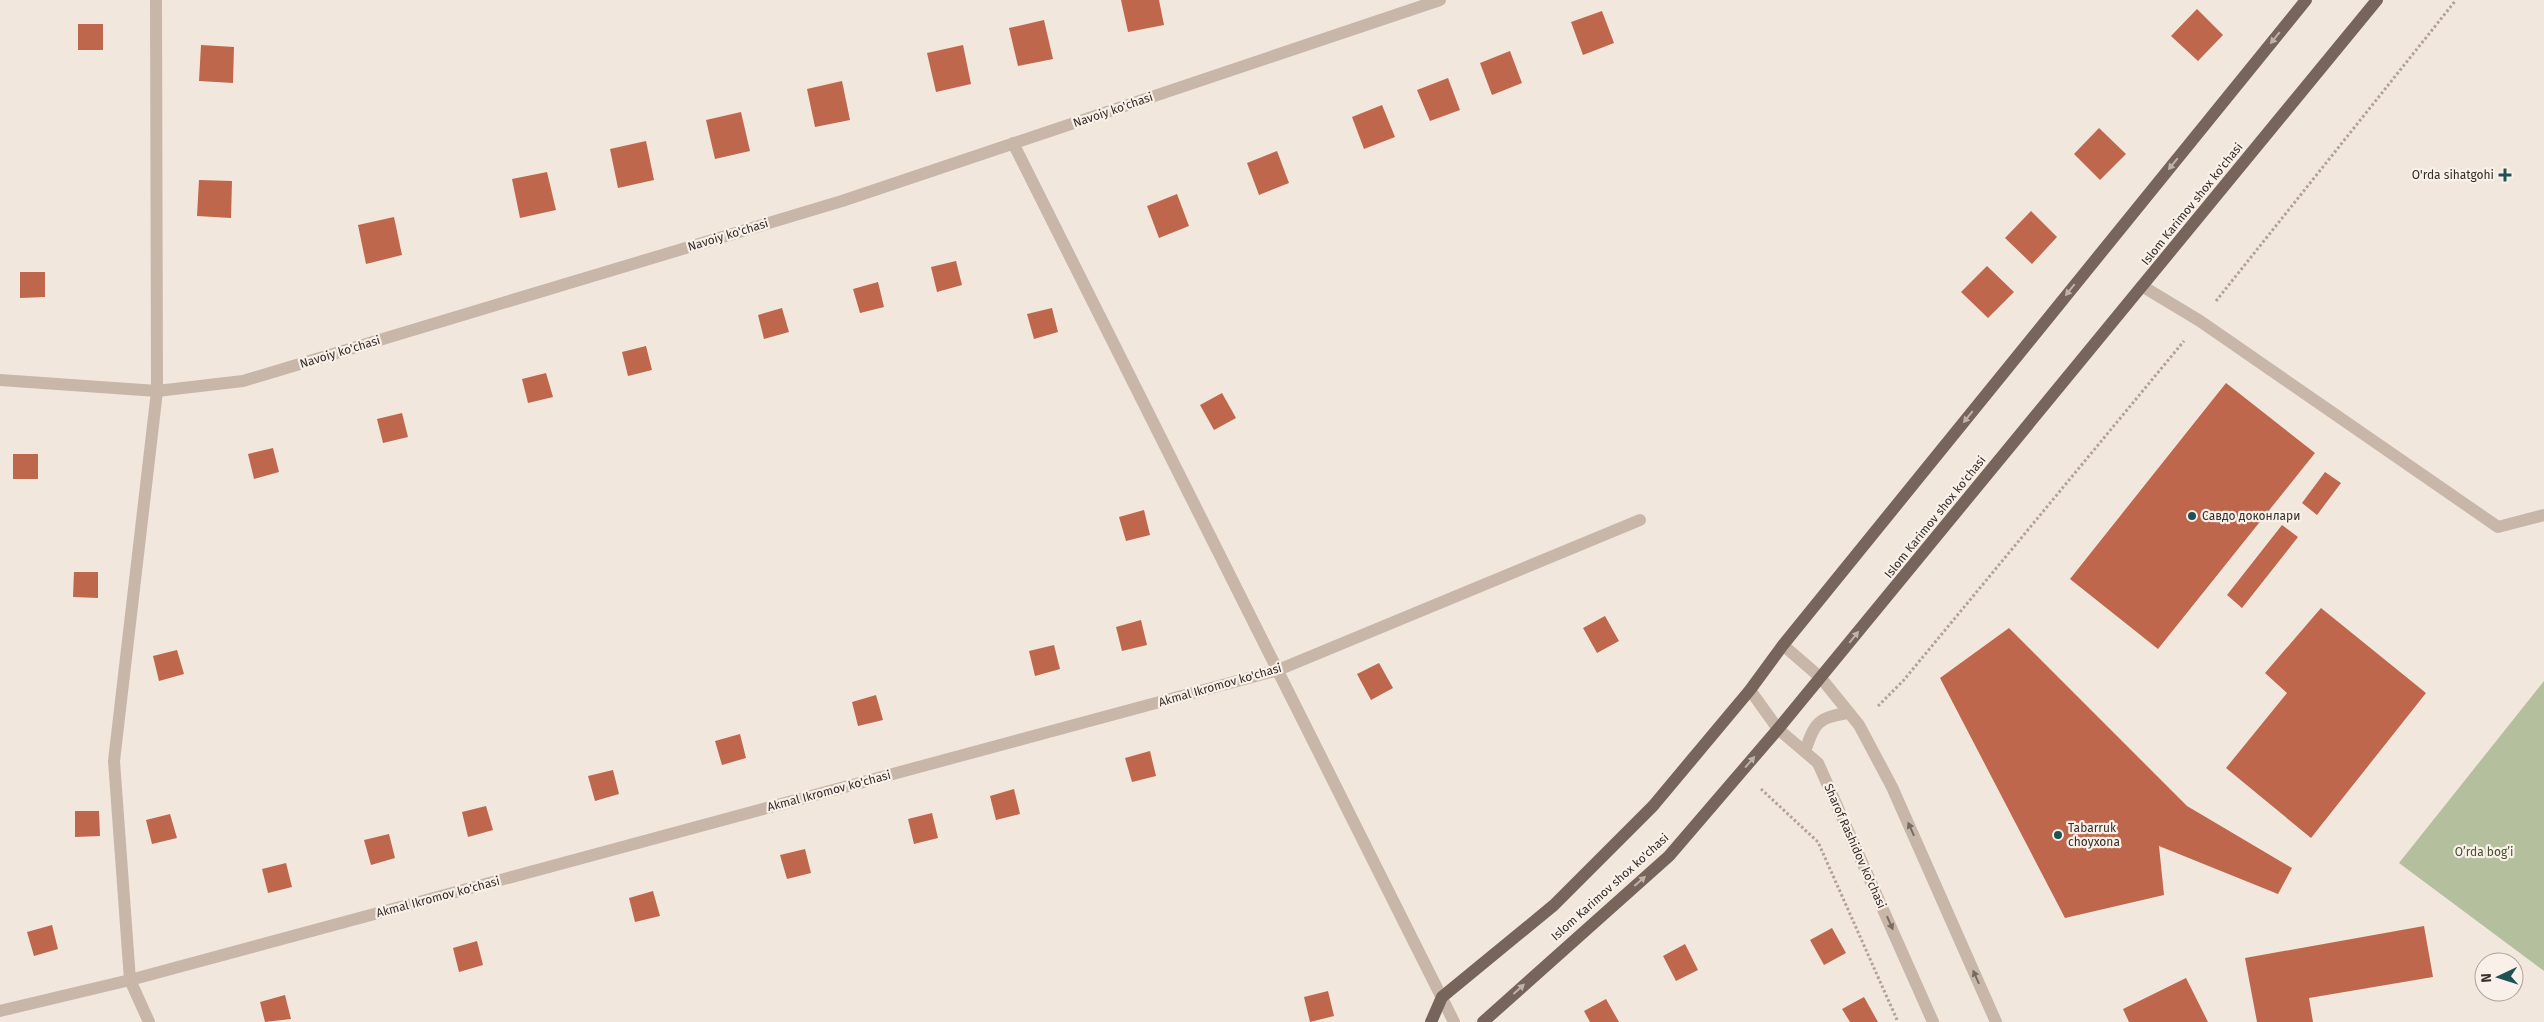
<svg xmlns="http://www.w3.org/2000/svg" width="2544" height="1022" viewBox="0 0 2544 1022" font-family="'Fira Sans',sans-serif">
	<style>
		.green { fill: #b4bf9e }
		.building { fill: #bf674d }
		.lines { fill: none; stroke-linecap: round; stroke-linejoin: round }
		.path { stroke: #b4a194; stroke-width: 3; stroke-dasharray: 2.5 2.5; stroke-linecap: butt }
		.minor { stroke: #c8b7a9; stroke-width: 12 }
		.major { stroke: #77645b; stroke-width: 12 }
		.oneway { fill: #beb2a9 }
		.oneway2 { fill: #786b63 }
		.poi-dot { fill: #205255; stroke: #f9f1e9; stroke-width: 2 }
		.labels { text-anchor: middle; stroke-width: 4.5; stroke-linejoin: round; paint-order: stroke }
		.street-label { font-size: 12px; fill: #362d29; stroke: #f9f1e9 }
		.poi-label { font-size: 12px; fill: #362d29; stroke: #f9f1e9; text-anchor: start }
		.park-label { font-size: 12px; fill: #46532e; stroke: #f9f1e9 }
	</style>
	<rect width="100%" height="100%" fill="#f1e7dd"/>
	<!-- green -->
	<path class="green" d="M2544,681V971L2399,863Z"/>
	<!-- building -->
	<path class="building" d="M1121,0H1159L1164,25L1128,32Z
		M2197,9L2223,35L2198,61L2171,36Z
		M1602,11L1614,43L1583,55L1571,22Z
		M1044,20L1053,59L1018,66L1009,28Z
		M78,24H103V50H78Z
		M201,45L234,47L233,83L199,81Z
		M963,45L971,84L936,92L927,53Z
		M1510,51L1522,83L1492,95L1480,63Z
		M1448,78L1460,110L1430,121L1417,90Z
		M842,81L850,120L815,127L807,89Z
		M1382,105L1395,137L1364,149L1352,117Z
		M741,112L750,151L715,159L706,120Z
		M2099,128L2126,154L2100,180L2074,154Z
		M646,141L654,180L618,188L610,149Z
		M1277,151L1289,183L1259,195L1247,163Z
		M547,172L556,210L520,218L512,179Z
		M199,180L232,181L231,218L197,216Z
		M1177,194L1189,226L1159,238L1147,206Z
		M2031,211L2057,237L2032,264L2005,238Z
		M394,217L402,255L366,264L358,225Z
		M956,261L962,285L937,292L931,267Z
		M1987,266L2014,292L1988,318L1961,292Z
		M20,272H45V297L20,298Z
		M878,282L884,307L860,313L853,289Z
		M782,308L789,332L764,339L758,315Z
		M1052,308L1058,332L1034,339L1027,314Z
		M646,346L652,370L628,376L622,352Z
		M546,373L553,397L528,403L522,379Z
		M2226,383L2315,453L2158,649L2070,579Z
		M1222,393L1236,418L1214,430L1200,405Z
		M402,413L408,437L383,443L377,419Z
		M273,448L279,472L254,479L248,454Z
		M13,454H38V479H13Z
		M2325,472L2341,483L2317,515L2302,503Z
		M1144,510L1150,535L1126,541L1119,517Z
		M2282,525L2298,537L2242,608L2227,595Z
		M74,572H98V598L73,597Z
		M2321,608L2426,693L2311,838L2226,768L2287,693L2265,673Z
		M1605,616L1619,641L1597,653L1583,628Z
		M1141,620L1147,645L1122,651L1116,627Z
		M2009,628L2187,806L2292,868L2278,894L2159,846L2164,895L2065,918L1940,678Z
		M1054,645L1060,669L1035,676L1029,651Z
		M177,650L184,674L159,681L153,656Z
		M1379,663L1393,688L1371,700L1357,674Z
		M876,695L883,720L858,726L852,702Z
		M740,734L746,758L722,765L715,741Z
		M1150,751L1156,776L1132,782L1125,758Z
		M613,770L619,794L595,801L588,776Z
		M1014,789L1020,814L996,820L990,796Z
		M486,806L493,830L468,837L462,812Z
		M75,811H99L100,836L75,837Z
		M932,813L938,838L914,844L908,819Z
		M170,814L177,838L152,844L146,820Z
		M389,834L395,858L371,865L364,840Z
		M805,849L811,873L787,879L780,855Z
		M286,863L292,887L268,893L262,869Z
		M653,891L660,916L635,922L629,898Z
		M52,925L58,949L34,956L27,932Z
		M2424,926L2433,977L2309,998L2313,1022H2257L2245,958Z
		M1832,928L1846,953L1824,965L1810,940Z
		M477,941L483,965L459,972L453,948Z
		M1685,944L1698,970L1676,981L1663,956Z
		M2186,978L2208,1022H2129L2123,1009Z
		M1328,991L1334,1016L1310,1022L1304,997Z
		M285,995L291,1019L265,1022L260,1002Z
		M1864,997L1878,1022H1850L1842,1009Z
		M1606,999L1619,1022H1590L1584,1011Z"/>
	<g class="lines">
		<!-- path -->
		<path class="path" d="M2216,301L2456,0
			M1878,706L1903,681L2184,341
			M1761,789L1818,842L1898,1022"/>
		<!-- minor -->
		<path class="minor" d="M1013,143L1454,1022
			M2142,286L2200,321L2498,527L2544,515
			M0,380L157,391L243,381L842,201L1440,0
			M1783,645L1821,678L1859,725L1892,787L1996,1022
			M1750,690L1778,729L1818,763L1933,1022
			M1805,752C1814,723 1818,717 1849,713
			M0,1011L130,980L1278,670L1640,520
			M149,1022L130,980L114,761L157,391L156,0"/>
		<!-- major -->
		<path class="major" d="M1431,1022L1442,997L1554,905L1653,806L1750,690L1783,645L2306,0
			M1483,1022L1669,856L1778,729L2377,0"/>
	</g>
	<!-- one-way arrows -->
	<defs><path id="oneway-solid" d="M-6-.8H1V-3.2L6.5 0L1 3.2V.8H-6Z" transform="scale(1.25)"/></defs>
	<g class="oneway">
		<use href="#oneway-solid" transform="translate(2275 38) rotate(129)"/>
		<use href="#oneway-solid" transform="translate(2173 164) rotate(129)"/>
		<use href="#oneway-solid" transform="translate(2070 290) rotate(129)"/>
		<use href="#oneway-solid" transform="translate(1968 417) rotate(129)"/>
		<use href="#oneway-solid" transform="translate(1854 637) rotate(-51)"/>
		<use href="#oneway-solid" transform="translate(1750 762) rotate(-49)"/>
		<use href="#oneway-solid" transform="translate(1640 881) rotate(-41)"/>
		<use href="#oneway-solid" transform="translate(1519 989) rotate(-42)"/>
	</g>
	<g class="oneway2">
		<use href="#oneway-solid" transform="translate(1911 829) rotate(-114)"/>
		<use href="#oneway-solid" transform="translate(1890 923) rotate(66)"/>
		<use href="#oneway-solid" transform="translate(1976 977) rotate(-114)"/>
	</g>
	<!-- markers -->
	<g class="poi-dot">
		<path d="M2502.5 167.5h5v5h5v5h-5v5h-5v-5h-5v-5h5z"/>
		<circle cx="2192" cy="516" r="5"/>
		<circle cx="2058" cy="835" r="5"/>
	</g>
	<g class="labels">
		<!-- street labels -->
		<g class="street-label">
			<text transform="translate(1113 110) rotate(-19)" y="4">Navoiy ko'chasi</text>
			<text transform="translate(2192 204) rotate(-51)" y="4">Islom Karimov shox ko'chasi</text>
			<text transform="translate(728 235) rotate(-17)" y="4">Navoiy ko'chasi</text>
			<text transform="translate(340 352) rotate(-17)" y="4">Navoiy ko'chasi</text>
			<text transform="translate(1935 517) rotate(-51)" y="4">Islom Karimov shox ko'chasi</text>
			<text transform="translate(1220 685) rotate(-16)" y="4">Akmal Ikromov ko'chasi</text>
			<text transform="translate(829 791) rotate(-15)" y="4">Akmal Ikromov ko'chasi</text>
			<text transform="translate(1855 846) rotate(66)" y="4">Sharof Rashidov ko'chasi</text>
			<text transform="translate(1610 887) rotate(-42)" y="4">Islom Karimov shox ko'chasi</text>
			<text transform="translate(438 897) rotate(-15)" y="4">Akmal Ikromov ko'chasi</text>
		</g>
		<!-- poi labels -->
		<g class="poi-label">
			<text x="2494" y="179" text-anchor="end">O'rda sihatgohi</text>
			<text x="2202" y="520">Cавдо доконлари</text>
			<text x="2068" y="832">Tabarruk<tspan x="2068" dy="14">choyxona</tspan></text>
		</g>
		<!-- park labels -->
		<g class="park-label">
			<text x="2484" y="856">O’rda bog’i</text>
		</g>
	</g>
	<!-- north arrow -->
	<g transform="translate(2499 977) rotate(266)"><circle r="24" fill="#f9f1e9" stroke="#aba39c"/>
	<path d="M0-4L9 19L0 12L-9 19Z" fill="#205255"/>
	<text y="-8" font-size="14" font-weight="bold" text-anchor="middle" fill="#362d29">N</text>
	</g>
</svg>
